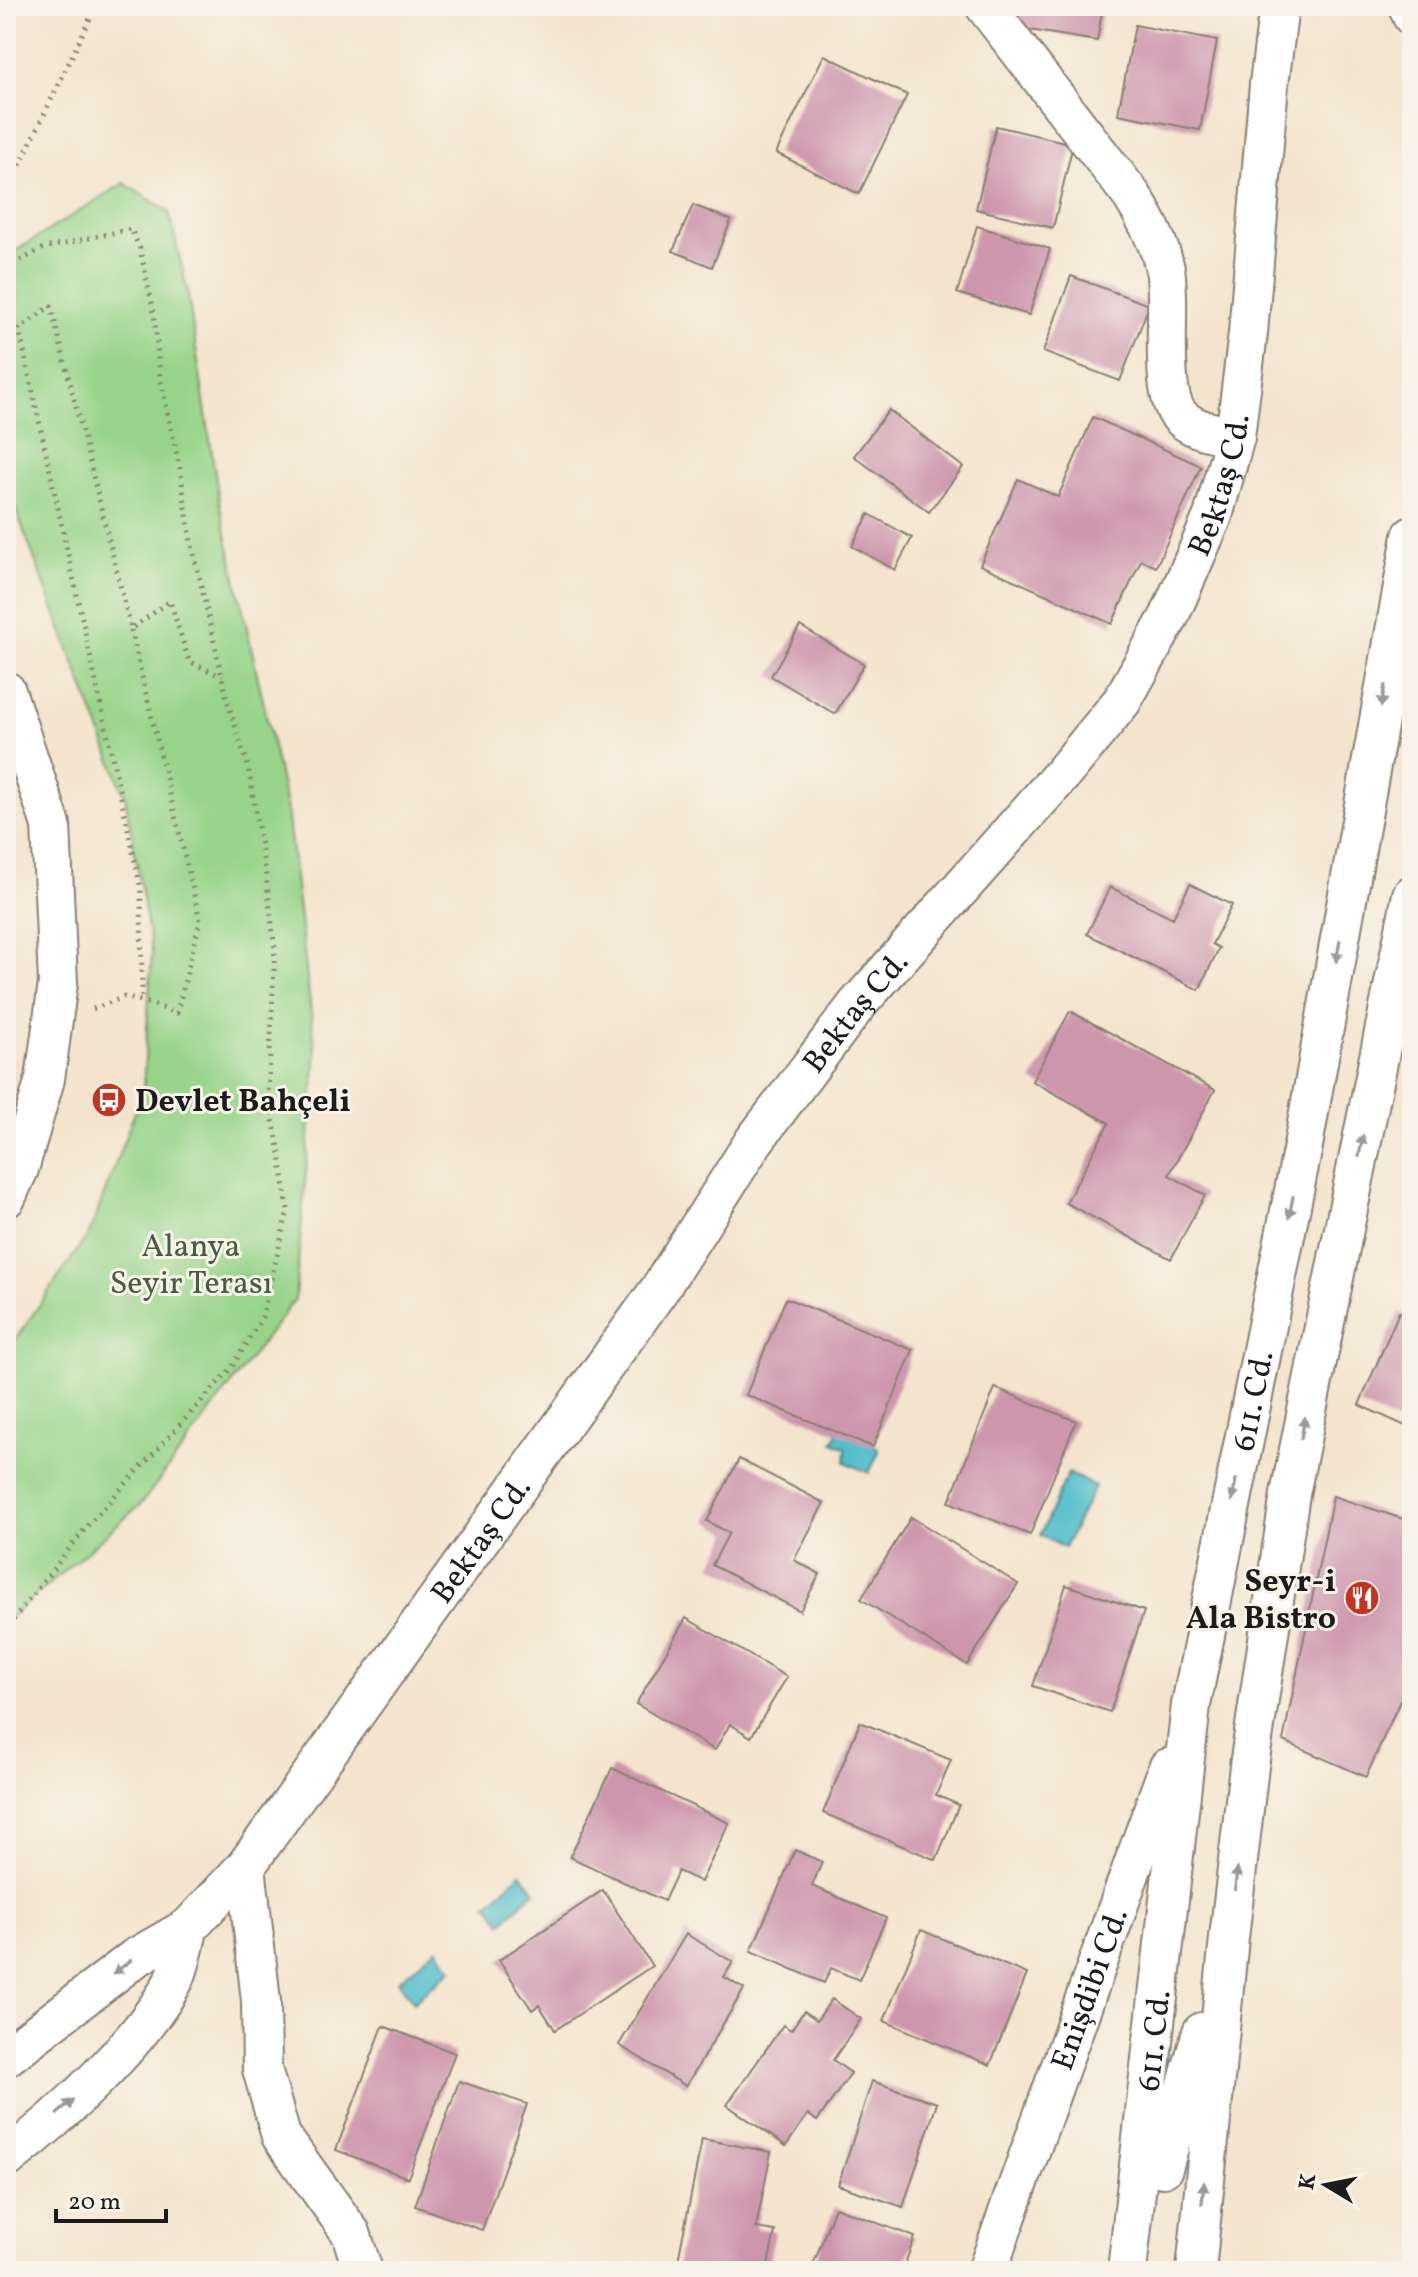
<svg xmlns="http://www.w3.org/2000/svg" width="1418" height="2277" viewBox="0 0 1418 2277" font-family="Vollkorn,serif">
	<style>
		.green { fill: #97d489; stroke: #5a7852; stroke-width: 2 }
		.water { fill: #51beca; stroke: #366d73; stroke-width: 2 }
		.building { fill: #cd96ad }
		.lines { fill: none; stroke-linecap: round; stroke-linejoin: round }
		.minor-casing { stroke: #888074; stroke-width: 42 }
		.path { stroke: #888074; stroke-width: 5; stroke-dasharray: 2 6; stroke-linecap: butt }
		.minor { stroke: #fff; stroke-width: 38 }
		.oneway { fill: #999 }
		.labels { text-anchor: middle; stroke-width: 6; stroke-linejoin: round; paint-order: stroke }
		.street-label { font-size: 32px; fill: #1c1c1c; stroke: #f7f3e8 }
		.poi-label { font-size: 32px; font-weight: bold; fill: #1c1c1c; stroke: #f7f3e8; text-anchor: start }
		.park-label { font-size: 32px; fill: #475c42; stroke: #f7f3e8 }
	</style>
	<rect width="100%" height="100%" fill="#f7f3e8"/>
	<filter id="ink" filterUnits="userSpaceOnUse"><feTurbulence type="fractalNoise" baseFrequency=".0125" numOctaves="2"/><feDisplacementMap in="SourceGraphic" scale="16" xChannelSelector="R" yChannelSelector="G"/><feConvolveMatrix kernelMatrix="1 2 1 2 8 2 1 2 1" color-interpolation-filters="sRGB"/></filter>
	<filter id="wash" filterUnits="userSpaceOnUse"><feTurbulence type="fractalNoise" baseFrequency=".006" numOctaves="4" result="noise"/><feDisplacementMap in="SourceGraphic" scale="32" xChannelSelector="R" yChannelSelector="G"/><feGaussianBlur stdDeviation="1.8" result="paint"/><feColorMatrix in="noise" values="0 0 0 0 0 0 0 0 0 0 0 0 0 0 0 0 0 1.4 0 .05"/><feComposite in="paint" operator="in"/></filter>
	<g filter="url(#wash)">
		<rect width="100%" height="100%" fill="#f4e4cd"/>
		<!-- green -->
		<path class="green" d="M124,183L169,212L187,289L220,506L287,810L316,1055L295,1299L141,1504L6,1621V1353L90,1232L143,1090L152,952L125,796L6,484V257Z"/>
		<!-- water -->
		<path class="water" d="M841,1425L878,1448L879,1452L869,1473L845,1462L846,1448L833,1442Z
			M1068,1473L1095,1486L1064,1548L1040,1535Z
			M521,1873L535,1891L502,1923L488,1904Z
			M437,1948L452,1969L413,2002L398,1981Z"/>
		<g id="blocks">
			<!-- building -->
			<path class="building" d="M1009,6H1103L1097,41L1006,26Z
				M1135,25L1217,41L1200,130L1118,114Z
				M824,55L907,95L859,194L776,153Z
				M996,126L1073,144L1053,228L976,209Z
				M693,205L731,220L712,267L673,251Z
				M977,226L1050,249L1029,315L957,293Z
				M1071,276L1149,305L1120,381L1043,352Z
				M889,410L963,467L929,512L854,456Z
				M1093,417L1201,466L1156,567L1141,560L1112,624L980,565L1018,479L1058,497Z
				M869,514L912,538L895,570L852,546Z
				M800,626L864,664L835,714L771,676Z
				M1190,884L1232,905L1212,944L1219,948L1199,990L1087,934L1110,887L1173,918Z
				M1070,1011L1215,1090L1169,1175L1205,1195L1171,1259L1066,1203L1109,1123L1032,1081Z
				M786,1298L913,1350L873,1447L746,1395Z
				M1399,1312L1412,1318V1429L1359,1405Z
				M995,1388L1076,1421L1030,1535L949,1502Z
				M739,1459L824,1503L794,1560L820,1574L800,1611L712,1565L729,1533L707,1521Z
				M1333,1496L1412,1522V1674L1366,1777L1283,1741Z
				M911,1517L1018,1584L967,1665L861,1599Z
				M1066,1585L1144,1611L1110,1712L1033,1686Z
				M686,1618L787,1677L751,1737L730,1724L715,1750L636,1704Z
				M860,1722L951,1760L936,1795L959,1805L936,1860L823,1813Z
				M612,1768L729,1823L701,1882L678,1871L664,1901L570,1857Z
				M795,1850L822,1862L812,1886L886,1918L859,1980L831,1968L824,1983L751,1951Z
				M603,1890L652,1966L555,2030L539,2005L532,2010L499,1960Z
				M921,1930L1027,1974L990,2065L884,2021Z
				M686,1934L733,1962L724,1977L744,1989L686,2086L619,2045Z
				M832,1999L861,2019L833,2060L851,2073L817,2121L808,2114L786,2146L727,2105L783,2025L791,2030L804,2011L817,2020Z
				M383,2026L455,2053L408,2178L336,2150Z
				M459,2081L527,2104L482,2230L415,2206Z
				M872,2081L937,2103L903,2207L838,2185Z
				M702,2139L771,2152L756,2228L775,2231L767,2271H676Z
				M835,2207L915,2237L902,2271H811Z"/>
		</g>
	</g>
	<g filter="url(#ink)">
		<use href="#blocks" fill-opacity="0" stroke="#888074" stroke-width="2"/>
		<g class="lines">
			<defs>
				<g id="minor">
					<path d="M985,6L1132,196C1146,219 1159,242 1165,269C1172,305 1158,390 1179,415C1192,431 1216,432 1235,437"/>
					<path d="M1408,6L1412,16"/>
					<path d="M6,691L51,825L58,983L45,1079L19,1169L6,1198"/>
					<path d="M246,1866L261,2001L262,2069L281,2136L351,2233L363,2271"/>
					<path id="s1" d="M6,2057L135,1958L189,1927L246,1866L659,1290L754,1141L857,1005L1064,772L1122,701L1169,617L1213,516L1235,437L1248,333L1269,84L1279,6"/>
					<path d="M6,2159C60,2117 143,2041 174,1980C182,1964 184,1944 189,1927"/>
					<path d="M1163,2168L1202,2032"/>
					<path id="s2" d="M987,2271L1168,1768"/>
					<path id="s3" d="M1127,2271L1191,1705L1303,1146L1412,536"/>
					<path d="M1196,2271L1229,1938L1249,1766L1290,1494L1412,895"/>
				</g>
			</defs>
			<!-- minor casing -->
			<use href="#minor" class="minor-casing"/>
			<!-- path -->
			<path class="path" d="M6,194L96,6
				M6,268L44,248L131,229L140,249L154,313L160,377L180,469L191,541L228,703L248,766L266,876L275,949L268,1096L279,1148L288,1210L262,1317L231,1369L88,1525L6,1629
				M131,630L200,920L177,1013L142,1001
				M93,1009L124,997L142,1001L141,889L19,329L51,306L131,629L170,601L189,661L222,677"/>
			<!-- minor -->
			<use href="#minor" class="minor"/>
		</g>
		<!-- one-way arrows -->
		<defs><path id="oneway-solid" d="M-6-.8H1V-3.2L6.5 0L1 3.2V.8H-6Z" transform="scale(2)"/></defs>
		<g class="oneway">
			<use href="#oneway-solid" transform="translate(1383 696) rotate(100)"/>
			<use href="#oneway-solid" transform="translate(1338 951) rotate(100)"/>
			<use href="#oneway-solid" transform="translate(1361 1146) rotate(-79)"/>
			<use href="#oneway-solid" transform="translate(1291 1207) rotate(101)"/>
			<use href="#oneway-solid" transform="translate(1303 1428) rotate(-79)"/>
			<use href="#oneway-solid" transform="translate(1234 1490) rotate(101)"/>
			<use href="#oneway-solid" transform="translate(1236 1879) rotate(-83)"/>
			<use href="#oneway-solid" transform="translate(122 1967) rotate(143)"/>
			<use href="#oneway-solid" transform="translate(65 2107) rotate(-43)"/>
			<use href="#oneway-solid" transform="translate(1203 2193) rotate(-84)"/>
		</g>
	</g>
	<!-- icons -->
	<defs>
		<symbol id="bus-disc" viewBox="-11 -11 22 22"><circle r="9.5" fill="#c8321e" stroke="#f7f3e8"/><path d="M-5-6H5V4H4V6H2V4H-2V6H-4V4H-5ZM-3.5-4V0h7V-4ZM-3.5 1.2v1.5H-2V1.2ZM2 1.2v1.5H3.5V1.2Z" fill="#fff"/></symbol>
		<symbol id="restaurant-disc" viewBox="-11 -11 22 22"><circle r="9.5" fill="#c8321e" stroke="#f7f3e8"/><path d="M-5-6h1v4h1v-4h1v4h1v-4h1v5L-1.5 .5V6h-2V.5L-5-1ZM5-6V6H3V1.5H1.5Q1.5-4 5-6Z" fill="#fff"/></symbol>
	</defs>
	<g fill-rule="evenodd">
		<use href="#bus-disc" x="89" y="1080" width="40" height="40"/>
		<use href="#restaurant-disc" x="1342" y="1578" width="40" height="40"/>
	</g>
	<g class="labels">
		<!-- street labels -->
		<g class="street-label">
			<text dy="11" stroke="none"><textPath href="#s1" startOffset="2006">Bektaş Cd.</textPath></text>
			<text dy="11" stroke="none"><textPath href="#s1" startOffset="1358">Bektaş Cd.</textPath></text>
			<text dy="11" stroke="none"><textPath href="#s3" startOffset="880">611. Cd.</textPath></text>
			<text dy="11" stroke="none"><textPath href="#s1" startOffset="710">Bektaş Cd.</textPath></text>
			<text dy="11" stroke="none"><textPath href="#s2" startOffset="300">Enişdibi Cd.</textPath></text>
			<text dy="11" stroke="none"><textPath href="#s3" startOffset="232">611. Cd.</textPath></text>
		</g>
		<!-- poi labels -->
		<g class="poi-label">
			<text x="135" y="1111">Devlet Bahçeli</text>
			<text x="1336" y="1591" text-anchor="end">Seyr-i<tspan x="1336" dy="37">Ala Bistro</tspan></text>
		</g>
		<!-- park labels -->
		<g class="park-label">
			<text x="191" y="1256">Alanya<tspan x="191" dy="37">Seyir Terası</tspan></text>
		</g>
	</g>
	<!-- margin -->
	<rect width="1418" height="2277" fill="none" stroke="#f7f3e8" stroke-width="32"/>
	<!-- north arrow -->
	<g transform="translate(1326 2185) rotate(280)" stroke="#f7f3e8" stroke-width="6" paint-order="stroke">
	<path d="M0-6L14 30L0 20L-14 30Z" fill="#1c1c1c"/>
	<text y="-12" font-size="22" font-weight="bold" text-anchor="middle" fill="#1c1c1c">K</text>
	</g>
	<!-- scale -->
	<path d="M56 2209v12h110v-12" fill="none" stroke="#1c1c1c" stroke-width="4"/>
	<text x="68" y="2209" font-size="24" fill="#1c1c1c" stroke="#f7f3e8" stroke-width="6" paint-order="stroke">20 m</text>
</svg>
